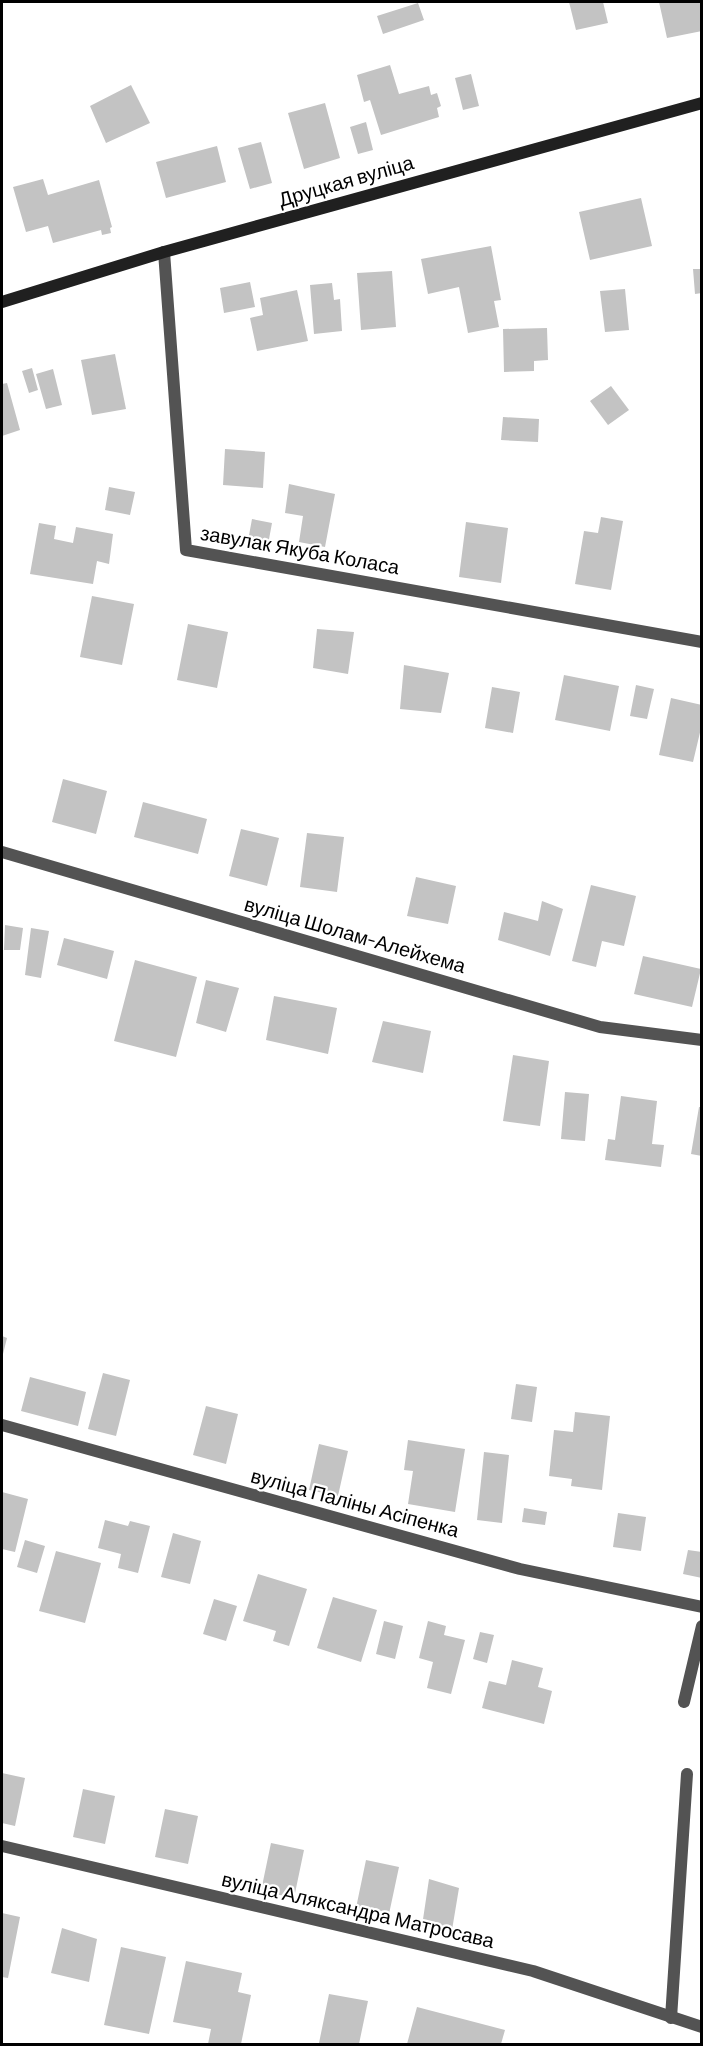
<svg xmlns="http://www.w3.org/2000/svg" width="703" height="2046" viewBox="0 0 703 2046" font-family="Barlow,sans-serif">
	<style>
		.building { fill: #c3c3c3 }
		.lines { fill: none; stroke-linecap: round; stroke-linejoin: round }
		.service { stroke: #535353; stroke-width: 12 }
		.minor { stroke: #535353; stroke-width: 12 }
		.secondary { stroke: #202020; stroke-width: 12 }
		.labels { text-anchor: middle; stroke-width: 4.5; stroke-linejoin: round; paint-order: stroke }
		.street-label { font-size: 20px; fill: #000; stroke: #fff }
	</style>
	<rect width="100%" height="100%" fill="#fff"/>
	<!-- building -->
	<path class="building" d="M569,2H603L608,23L576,30Z
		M659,2H702V31L667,38Z
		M418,3L424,20L383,34L377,16Z
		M390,65L399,94L429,86L431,95L437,93L441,106L437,108L439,117L381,135L370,100L364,102L357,75Z
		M471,74L479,106L463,110L455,78Z
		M131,85L150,123L106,143L90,106Z
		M325,103L340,158L304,169L288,113Z
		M366,122L373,150L358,154L350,127Z
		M261,142L272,183L250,189L238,148Z
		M217,146L226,182L166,198L156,162Z
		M43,179L48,195L99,180L112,227L110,228L111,233L102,235L101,230L53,243L48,226L26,232L13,187Z
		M641,198L652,246L590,260L579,212Z
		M491,246L501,300L494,301L499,327L468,333L459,287L428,294L421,259Z
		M693,269H702V293L695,294Z
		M392,271L396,327L361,330L357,273Z
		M250,282L255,307L224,313L220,288Z
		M332,283L334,300L340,299L342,331L314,334L310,285Z
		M625,289L629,330L605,332L600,291Z
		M297,290L308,341L257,351L250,318L263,315L260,298Z
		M547,328L548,360L534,361V371L504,372L503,329Z
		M115,354L126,409L92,415L81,360Z
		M32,368L38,390L29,393L22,371Z
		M53,369L62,405L46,409L36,374Z
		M7,383L20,430L2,436V384Z
		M611,386L629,410L608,425L590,401Z
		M503,417L539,419L538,442L501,440Z
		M225,449L265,452L263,488L223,485Z
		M289,484L335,494L325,547L299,542L303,516L285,513Z
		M109,487L135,492L130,515L105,510Z
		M601,517L623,521L611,590L575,584L584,531L598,533Z
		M252,519L272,523L267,550L247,546Z
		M466,522L508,528L501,583L459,577Z
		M39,523L56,526L54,539L73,543L76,527L113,534L109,564L97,561L93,584L30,574Z
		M92,596L134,604L122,665L80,657Z
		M188,624L228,632L217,688L177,680Z
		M317,629L354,632L348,674L313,668Z
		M404,665L449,673L441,713L400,709Z
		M564,675L619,686L610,731L555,720Z
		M636,685L654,689L647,719L630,716Z
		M492,687L520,692L513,733L485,728Z
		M671,698L702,705V724L693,762L659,755Z
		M63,779L107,791L96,834L52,822Z
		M143,802L207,819L198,854L134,837Z
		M241,829L279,838L267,886L229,876Z
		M307,833L344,837L337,892L300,887Z
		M416,877L456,886L448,924L407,916Z
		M591,885L636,896L624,946L602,941L596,967L572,961Z
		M542,901L563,909L550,956L498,940L504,912L538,921Z
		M5,925L23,928L20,950H4Z
		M31,928L49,931L41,978L25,975Z
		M64,938L114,951L107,979L57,965Z
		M643,956L701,969L692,1007L634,994Z
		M135,960L197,977L176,1057L114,1041Z
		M206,980L239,988L226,1032L196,1023Z
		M274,996L337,1008L328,1054L266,1040Z
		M383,1021L431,1031L423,1073L372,1062Z
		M513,1055L549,1061L540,1126L503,1121Z
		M565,1092L589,1094L585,1141L561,1139Z
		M621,1096L657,1101L652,1144L664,1145L661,1167L605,1160L608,1139L615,1140Z
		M699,1107H702V1156L691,1154Z
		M2,1336L7,1338L2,1358Z
		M103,1373L130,1380L116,1436L88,1429Z
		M30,1377L86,1392L78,1426L21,1411Z
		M516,1384L537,1387L532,1422L511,1419Z
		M206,1406L238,1414L226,1464L193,1455Z
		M575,1412L610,1416L602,1490L571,1486L572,1479L549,1476L554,1430L573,1432Z
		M408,1440L465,1449L455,1512L408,1504L413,1471L404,1470Z
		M319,1444L348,1451L338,1496L309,1490Z
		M484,1452L509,1455L502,1523L477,1520Z
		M2,1492L28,1499L15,1552L2,1549Z
		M524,1508L547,1512L545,1525L522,1522Z
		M618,1513L646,1517L641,1551L613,1547Z
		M105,1520L128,1526L130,1521L150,1526L138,1573L118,1568L121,1554L98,1548Z
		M173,1533L201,1541L190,1584L161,1577Z
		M25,1540L45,1546L37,1573L17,1567Z
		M688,1550L702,1552V1578L683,1574Z
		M56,1551L101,1563L85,1623L39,1611Z
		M258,1574L307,1589L289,1646L273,1641L276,1631L243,1621Z
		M333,1597L377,1610L361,1662L317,1648Z
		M214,1599L237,1606L226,1641L203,1634Z
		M384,1621L403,1626L395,1659L376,1654Z
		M428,1621L446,1626L444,1635L465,1640L451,1694L427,1688L433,1662L419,1658Z
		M480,1632L494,1635L487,1663L473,1659Z
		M512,1660L543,1668L538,1687L552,1691L544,1724L482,1708L489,1681L506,1685Z
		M2,1773L25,1778L15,1826L2,1823Z
		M83,1789L115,1796L105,1844L73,1837Z
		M165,1809L198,1816L188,1864L155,1857Z
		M271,1843L304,1850L294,1898L261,1891Z
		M366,1860L399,1867L389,1914L356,1908Z
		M429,1879L459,1888L452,1930L422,1926Z
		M2,1913L20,1917L8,1978L2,1977Z
		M62,1928L97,1939L89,1982L51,1973Z
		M121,1947L166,1957L149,2034L104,2025Z
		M186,1961L242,1973L238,1992L251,1995L241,2044H208L211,2029L173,2022Z
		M329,1994L368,2001L359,2044L319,2043Z
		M417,2007L505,2030L501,2044H407Z"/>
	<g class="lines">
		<!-- service -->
		<path class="service" d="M684,1702L702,1626
			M671,2018L687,1774"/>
		<!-- minor -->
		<path class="minor" d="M164,252L186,550L702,642
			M2,852L600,1027L702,1040
			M2,1425L520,1569L702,1607
			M2,1846L533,1971L702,2027"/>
		<!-- secondary -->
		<path class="secondary" d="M2,302L164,252L702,103"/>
	</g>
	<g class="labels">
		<!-- street labels -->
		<g class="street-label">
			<text transform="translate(346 181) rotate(-16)" y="7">Друцкая вуліца</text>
			<text transform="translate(300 550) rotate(10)" y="7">завулак Якуба Коласа</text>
			<text transform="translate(355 935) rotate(16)" y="7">вуліца Шолам-Алейхема</text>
			<text transform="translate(355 1503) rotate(15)" y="7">вуліца Паліны Асіпенка</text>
			<text transform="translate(358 1910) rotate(13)" y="7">вуліца Аляксандра Матросава</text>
		</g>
	</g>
	<!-- border -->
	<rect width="703" height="2046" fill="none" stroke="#000000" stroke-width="6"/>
</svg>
